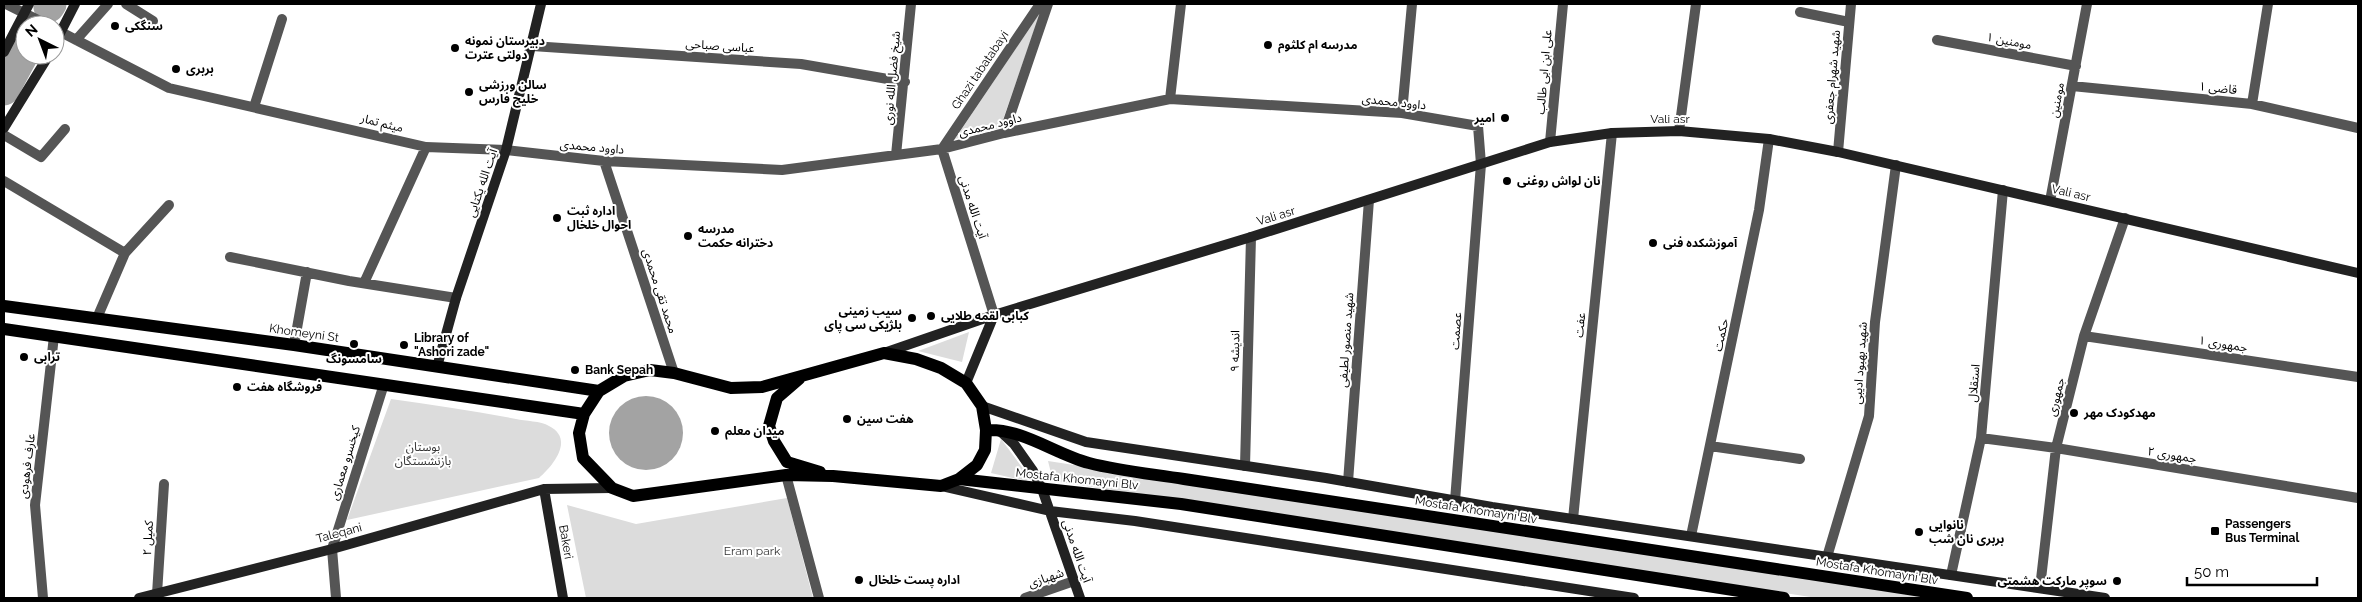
<svg xmlns="http://www.w3.org/2000/svg" width="2362" height="602" viewBox="0 0 2362 602" font-family="Raleway,'Noto Sans Arabic',sans-serif">
	<style>
		.green { fill: #dcdcdc }
		.water { fill: #a3a3a3 }
		.lines { fill: none; stroke-linecap: round; stroke-linejoin: round }
		.river { stroke: #a3a3a3; stroke-width: 31 }
		.street { stroke: #555; stroke-width: 10 }
		.secondary { stroke: #222; stroke-width: 10 }
		.primary { stroke: #000; stroke-width: 12 }
		.poi-dot { fill: #000; stroke: #fff; stroke-width: 2 }
		.labels { text-anchor: middle; stroke-width: 4; stroke-linejoin: round; paint-order: stroke }
		.poi-label { font-size: 12px; font-weight: bold; fill: #000; stroke: #fff; text-anchor: start }
		.street-label { font-size: 12px; fill: #000; stroke: #fff }
		.park-label { font-size: 12px; fill: #333; stroke: #fff }
	</style>
	<rect width="100%" height="100%" fill="#fff"/>
	<!-- green -->
	<path class="green" d="M1041,11L1000,128L955,139Z
		M969,332L962,362L918,351Z
		M391,399C433,405 474,411 516,419C525,421 541,421 549,426C575,439 553,466 539,478L347,520Z
		M1001,439L1030,478L1026,481L991,473Z
		M1048,461L1939,598H1817L1053,481Z
		M787,498L813,598H586L567,505L636,524Z"/>
	<!-- water -->
	<path class="water" d="M609 433a37 37 0 1 1 74 0a37 37 0 1 1-74 0Z"/>
	<g class="lines">
		<!-- river -->
		<path class="river" d="M49,7L51,4
			M4,90L25,51"/>
		<!-- street -->
		<path class="street" d="M6,4L48,25
			M126,4L153,21
			M1800,12L1849,22
			M55,29L169,88L426,147L506,150L604,161L782,170L942,149L1004,133L1170,99L1402,113L1478,126L1481,164L1455,501
			M76,40L108,4
			M1937,40L2076,66
			M532,46L801,64L905,82
			M2072,86L2252,104L2358,128
			M1170,99L1181,4
			M2252,104L2268,4
			M254,107L282,19
			M1402,113L1412,4
			M1679,131L1696,4
			M1004,133L1048,4
			M4,135L41,157L65,129
			M1550,142L1563,4
			M942,149L1040,4
			M942,149L994,315
			M1838,152L1851,4
			M896,155L911,4
			M604,161L674,373
			M4,181L125,253
			M2050,201L2087,4
			M230,257L349,281L456,298
			M364,283L426,147
			M97,318L125,253L169,205
			M2084,336L2358,377
			M294,345L307,272
			M1981,438L2056,448L2358,498
			M1710,446L1800,459
			M1245,466L1251,237
			M786,475L819,598
			M1348,482L1369,200
			M1573,519L1612,133
			M1691,536L1759,210L1769,139
			M1827,557L1869,416L1875,322L1896,165
			M1951,575L1981,438L2003,190
			M2040,588L2056,448L2084,336L2125,218
			M157,594L164,484
			M43,598L35,505L54,336
			M336,598L332,549L384,384
			M1025,598L1074,581"/>
		<!-- secondary -->
		<path class="secondary" d="M55,43L75,4
			M4,52L29,4
			M4,128L49,55
			M884,353L994,315L1251,237L1550,142L1612,133L1679,131L1769,139L1838,152L2358,273
			M437,367L456,298L506,150L541,4
			M966,383L994,315
			M982,406L1086,442L1326,478L1492,507L2105,598
			M999,430L1014,444L1033,471L1042,489L1080,598
			M941,486L1050,511L1135,521L1634,598
			M544,489L563,598
			M139,598L332,549L544,489L612,488"/>
		<!-- primary -->
		<path class="primary" d="M4,306L294,345L599,391
			M4,329L584,414
			M884,353L916,359L941,368L966,383L982,406L986,430L985,450L977,465L959,479L941,486L833,476L786,475L633,496L612,488L583,458L579,433L584,414L599,391L624,376L650,370L674,373L731,388L762,387Z
			M799,379L777,398L769,426L774,441L787,462L820,472
			M986,430C1022,428 1055,454 1089,463C1120,471 1153,474 1184,479L1967,598
			M959,479L1181,504L1784,598"/>
	</g>
	<!-- markers -->
	<g class="poi-dot">
		<circle cx="115" cy="26" r="5"/>
		<circle cx="1268" cy="45" r="5"/>
		<circle cx="455" cy="48" r="5"/>
		<circle cx="176" cy="69" r="5"/>
		<circle cx="469" cy="92" r="5"/>
		<circle cx="1505" cy="118" r="5"/>
		<circle cx="1507" cy="181" r="5"/>
		<circle cx="557" cy="218" r="5"/>
		<circle cx="688" cy="236" r="5"/>
		<circle cx="1653" cy="243" r="5"/>
		<circle cx="931" cy="316" r="5"/>
		<circle cx="912" cy="318" r="5"/>
		<circle cx="354" cy="344" r="5"/>
		<circle cx="404" cy="345" r="5"/>
		<circle cx="24" cy="357" r="5"/>
		<circle cx="575" cy="370" r="5"/>
		<circle cx="237" cy="387" r="5"/>
		<circle cx="2074" cy="413" r="5"/>
		<circle cx="847" cy="419" r="5"/>
		<circle cx="715" cy="431" r="5"/>
		<rect x="2210" y="526" width="10" height="10" rx="2.5"/>
		<circle cx="1919" cy="532" r="5"/>
		<circle cx="859" cy="580" r="5"/>
		<circle cx="2117" cy="581" r="5"/>
	</g>
	<g class="labels">
		<!-- poi labels -->
		<g class="poi-label">
			<text x="125" y="30">سنگکی</text>
			<text x="465" y="45">دبیرستان نمونه<tspan x="465" dy="14">دولتی عترت</tspan></text>
			<text x="1278" y="49">مدرسه ام کلثوم</text>
			<text x="186" y="73">بربری</text>
			<text x="479" y="89">سالن ورزشی<tspan x="479" dy="14">خلیج فارس</tspan></text>
			<text x="1495" y="122" text-anchor="end">امیر</text>
			<text x="1517" y="185">نان لواش روغنی</text>
			<text x="567" y="215">اداره ثبت<tspan x="567" dy="14">احوال خلخال</tspan></text>
			<text x="698" y="233">مدرسه<tspan x="698" dy="14">دخترانه حکمت</tspan></text>
			<text x="1663" y="247">آموزشکده فنی</text>
			<text x="902" y="315" text-anchor="end">سیب زمینی<tspan x="902" dy="14">بلژیکی سی پای</tspan></text>
			<text x="941" y="320">کبابی لقمه طلایی</text>
			<text x="414" y="342">Library of<tspan x="414" dy="14">"Ashori zade"</tspan></text>
			<text x="34" y="361">ترابی</text>
			<text x="354" y="363" text-anchor="middle">سامسونگ</text>
			<text x="585" y="374">Bank Sepah</text>
			<text x="247" y="391">فروشگاه هفت</text>
			<text x="2084" y="417">مهدکودک مهر</text>
			<text x="857" y="423">هفت سین</text>
			<text x="725" y="435">میدان معلم</text>
			<text x="2225" y="528">Passengers<tspan x="2225" dy="14">Bus Terminal</tspan></text>
			<text x="1929" y="529">نانوایی<tspan x="1929" dy="14">بربری نان شب</tspan></text>
			<text x="869" y="584">اداره پست خلخال</text>
			<text x="2107" y="585" text-anchor="end">سوپر مارکت هشمتی</text>
		</g>
		<!-- street labels -->
		<g class="street-label">
			<text transform="translate(2009 41) rotate(11)" y="4">مومنین ۱</text>
			<text transform="translate(720 46) rotate(4)" y="4">عباسی صباحی</text>
			<text transform="translate(980 70) rotate(-56)" y="4">Ghazi tabatabayi</text>
			<text transform="translate(1544 72) rotate(-85)" y="4">علی ابن ابی طالب</text>
			<text transform="translate(1832 77) rotate(-85)" y="4">شهید شهرام جعفری</text>
			<text transform="translate(892 78) rotate(-85)" y="4">شیخ فضل الله نوری</text>
			<text transform="translate(2218 88) rotate(6)" y="4">قاضی ۱</text>
			<text transform="translate(2057 100) rotate(-79)" y="4">مومنین</text>
			<text transform="translate(1394 102) rotate(6)" y="4">داوود محمدی</text>
			<text x="1670" y="123">Vali asr</text>
			<text transform="translate(382 123) rotate(14)" y="4">میثم تمار</text>
			<text transform="translate(990 125) rotate(-14)" y="4">داوود محمدی</text>
			<text transform="translate(592 147) rotate(5)" y="4">داوود محمدی</text>
			<text transform="translate(482 183) rotate(-71)" y="4">آیت الله یکتایی</text>
			<text transform="translate(2071 193) rotate(13)" y="4">Vali asr</text>
			<text transform="translate(973 207) rotate(72)" y="4">آیت الله مدنی</text>
			<text transform="translate(1276 216) rotate(-17)" y="4">Vali asr</text>
			<text transform="translate(660 291) rotate(72)" y="4">محمد تقی محمدی</text>
			<text transform="translate(1580 325) rotate(-84)" y="4">عفت</text>
			<text transform="translate(1456 331) rotate(-86)" y="4">عصمت</text>
			<text transform="translate(304 333) rotate(8)" y="4">Khomeyni St</text>
			<text transform="translate(1721 335) rotate(-78)" y="4">حکمت</text>
			<text transform="translate(1346 340) rotate(-86)" y="4">شهید منصور لطیفی</text>
			<text transform="translate(2223 344) rotate(9)" y="4">جمهوری ۱</text>
			<text transform="translate(1235 351) rotate(-89)" y="4">اندیشه ۹</text>
			<text transform="translate(1860 363) rotate(-86)" y="4">شهید بهبود ادیبی</text>
			<text transform="translate(1974 383) rotate(-85)" y="4">استقلال</text>
			<text transform="translate(2056 397) rotate(-76)" y="4">جمهوری</text>
			<text transform="translate(2172 455) rotate(9)" y="4">جمهوری ۲</text>
			<text transform="translate(345 463) rotate(-73)" y="4">کیخسرو معماری</text>
			<text transform="translate(27 466) rotate(-83)" y="4">عارف فرهودی</text>
			<text transform="translate(1077 479) rotate(6)" y="4">Mostafa Khomayni Blv</text>
			<text transform="translate(1476 510) rotate(9)" y="4">Mostafa Khomayni Blv</text>
			<text transform="translate(339 533) rotate(-15)" y="4">Taleqani</text>
			<text transform="translate(148 538) rotate(-87)" y="4">کمیل ۲</text>
			<text transform="translate(566 542) rotate(80)" y="4">Bakeri</text>
			<text transform="translate(1077 551) rotate(71)" y="4">آیت‌ الله مدنی</text>
			<text transform="translate(1877 571) rotate(9)" y="4">Mostafa Khomayni Blv</text>
			<text transform="translate(1046 578) rotate(-19)" y="4">شهبازی</text>
		</g>
		<!-- park labels -->
		<g class="park-label">
			<text x="423" y="451">بوستان<tspan x="423" dy="14">بازنشستگان</tspan></text>
			<text x="752" y="555">Eram park</text>
		</g>
	</g>
	<!-- border -->
	<rect width="2362" height="602" fill="none" stroke="#000000" stroke-width="10"/>
	<!-- north arrow -->
	<g transform="translate(40 40) rotate(318)"><circle r="24" fill="#ffffff" stroke="#999999"/>
	<path d="M0-4L9 19L0 12L-9 19Z" fill="#000000"/>
	<text y="-8" font-size="14" font-weight="bold" text-anchor="middle" fill="#000000">N</text>
	</g>
	<!-- scale -->
	<path d="M2187 577v8h130v-8" fill="none" stroke="#000000" stroke-width="2.5"/>
	<text x="2194" y="577" font-size="15" fill="#000000" stroke="#ffffff" stroke-width="4" paint-order="stroke">50 m</text>
</svg>
